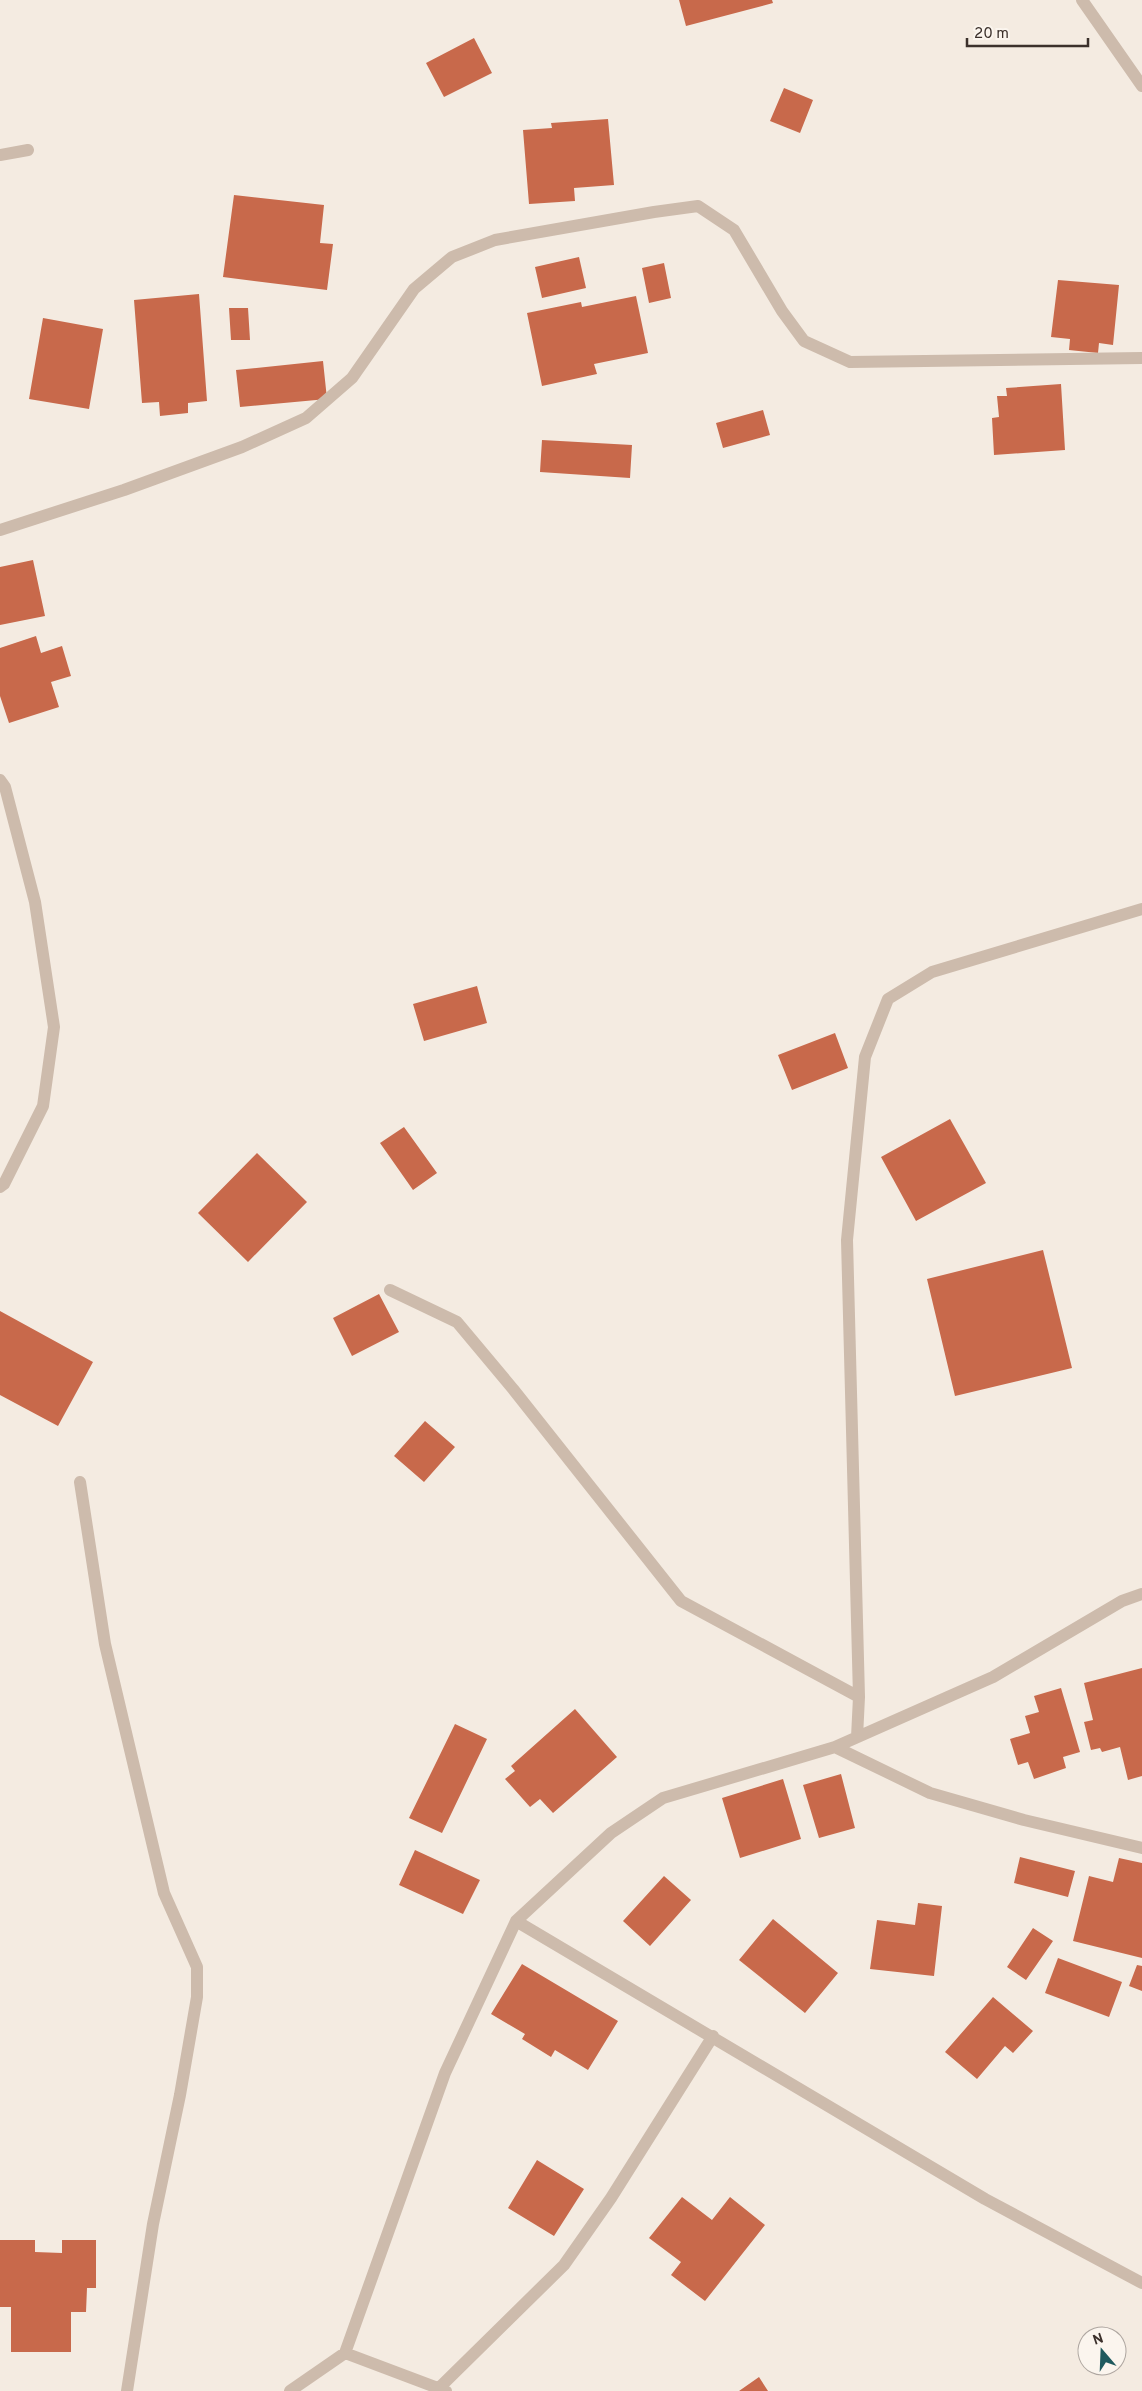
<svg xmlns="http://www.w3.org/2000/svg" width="1142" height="2391" viewBox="0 0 1142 2391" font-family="Overpass,sans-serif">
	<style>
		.building { fill: #c8694b }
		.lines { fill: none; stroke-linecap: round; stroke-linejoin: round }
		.street { stroke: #cdbbac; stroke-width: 12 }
	</style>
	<rect width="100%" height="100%" fill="#f4ebe1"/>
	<!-- building -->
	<path class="building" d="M679,0H772L773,3L686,26Z
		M474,38L492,73L444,97L426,63Z
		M784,88L813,100L800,133L770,121Z
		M608,119L614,185L574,188L575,201L529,204L523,130L552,128L551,123Z
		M234,195L324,205L320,243L333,244L327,290L223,277Z
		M579,257L586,288L542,298L535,267Z
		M664,263L671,298L649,303L642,268Z
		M1058,280L1119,285L1113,345L1099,343L1098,353L1069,350L1070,339L1051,337Z
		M199,294L207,401L188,403V413L160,416L159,402L142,403L134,300Z
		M636,296L648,353L594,364L597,374L542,386L527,313L581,302L582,307Z
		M229,308H248L250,340H231Z
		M43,318L103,329L89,409L29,399Z
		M323,361L327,399L240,407L236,370Z
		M1061,384L1065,450L994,455L992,418L999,417L997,396H1007L1006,388Z
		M763,410L770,435L723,448L716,423Z
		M542,440L632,445L630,478L540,472Z
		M33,560L45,616L0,625V567Z
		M36,636L41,653L62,646L71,676L51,682L59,707L9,723L0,696V648Z
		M477,986L487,1023L424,1041L413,1004Z
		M835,1033L848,1068L792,1090L778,1055Z
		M950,1119L986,1183L916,1221L881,1157Z
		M404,1127L437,1173L413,1190L380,1143Z
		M257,1153L307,1202L248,1262L198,1213Z
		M1043,1250L1072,1368L955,1396L927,1279Z
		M379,1294L399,1332L352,1356L333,1318Z
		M0,1311L93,1362L58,1426L0,1395Z
		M425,1421L455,1447L424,1482L394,1456Z
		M1142,1668V1776L1128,1780L1120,1747L1102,1752L1100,1748L1091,1750L1084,1722L1093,1720L1084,1683Z
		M1061,1688L1080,1752L1063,1757L1066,1768L1034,1779L1028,1762L1018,1765L1010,1739L1030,1733L1025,1716L1039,1712L1034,1696Z
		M575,1709L617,1757L553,1813L540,1799L530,1807L505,1779L515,1771L511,1766Z
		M455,1724L487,1739L442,1833L409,1818Z
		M841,1774L855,1828L819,1838L803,1785Z
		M783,1779L801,1839L740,1858L722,1798Z
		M415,1850L480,1880L463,1914L399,1885Z
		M1020,1857L1075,1871L1068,1897L1014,1883Z
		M1119,1858L1142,1863V1958L1073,1941L1089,1876L1113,1882Z
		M664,1876L691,1900L650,1946L623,1921Z
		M918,1903L942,1906L934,1976L870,1969L877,1920L915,1925Z
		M773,1919L838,1973L805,2013L739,1960Z
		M1033,1928L1053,1941L1026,1980L1007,1967Z
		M1058,1958L1122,1982L1109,2017L1045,1993Z
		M522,1964L618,2021L588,2070L555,2050L551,2057L522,2039L525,2034L491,2014Z
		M1137,1965L1142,1966V1991L1129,1986Z
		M993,1997L1033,2031L1013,2053L1005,2046L977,2079L945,2052Z
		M537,2160L584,2189L554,2236L508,2208Z
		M682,2197L712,2220L730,2197L765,2225L705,2301L671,2275L681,2262L649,2238Z
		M0,2240H35V2252L62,2253V2240H96V2288H87L86,2312H71V2352H11V2307H0Z
		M759,2377L768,2391H739Z"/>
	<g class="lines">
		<!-- street -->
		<path class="street" d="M1082,0L1142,86
			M0,155L28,150
			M0,530L124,490L242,447L306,418L352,378L414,289L452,257L495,240L654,212L698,206L734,230L782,311L804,341L850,362L1142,358
			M0,780L5,787L35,902L54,1027L43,1106L4,1184L0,1187
			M390,1290L457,1322L513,1389L681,1601L859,1697
			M80,1482L105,1644L164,1893L197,1967V1997L180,2095L153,2224L127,2391
			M857,1737L859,1697L847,1240L865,1057L888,999L932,972L1142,909
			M835,1747L930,1793L1024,1820L1142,1848
			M516,1921L985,2199L1142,2283
			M345,2353L446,2391
			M440,2387L564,2265L611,2198L713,2036
			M290,2391L345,2353L445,2073L516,1921L611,1833L663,1798L835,1747L993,1677L1122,1601L1142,1594"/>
	</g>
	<!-- north arrow -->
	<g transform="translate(1102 2351) rotate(341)"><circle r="24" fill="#fbf5ee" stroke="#aea6a0"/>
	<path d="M0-4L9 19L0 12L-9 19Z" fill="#1f5a5e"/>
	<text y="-8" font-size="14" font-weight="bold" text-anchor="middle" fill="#3b302b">N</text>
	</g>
	<!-- scale -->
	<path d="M967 38v8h121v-8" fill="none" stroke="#3b302b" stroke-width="2.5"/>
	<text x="974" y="38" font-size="15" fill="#3b302b" stroke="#fbf5ee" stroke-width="4" paint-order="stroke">20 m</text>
</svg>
